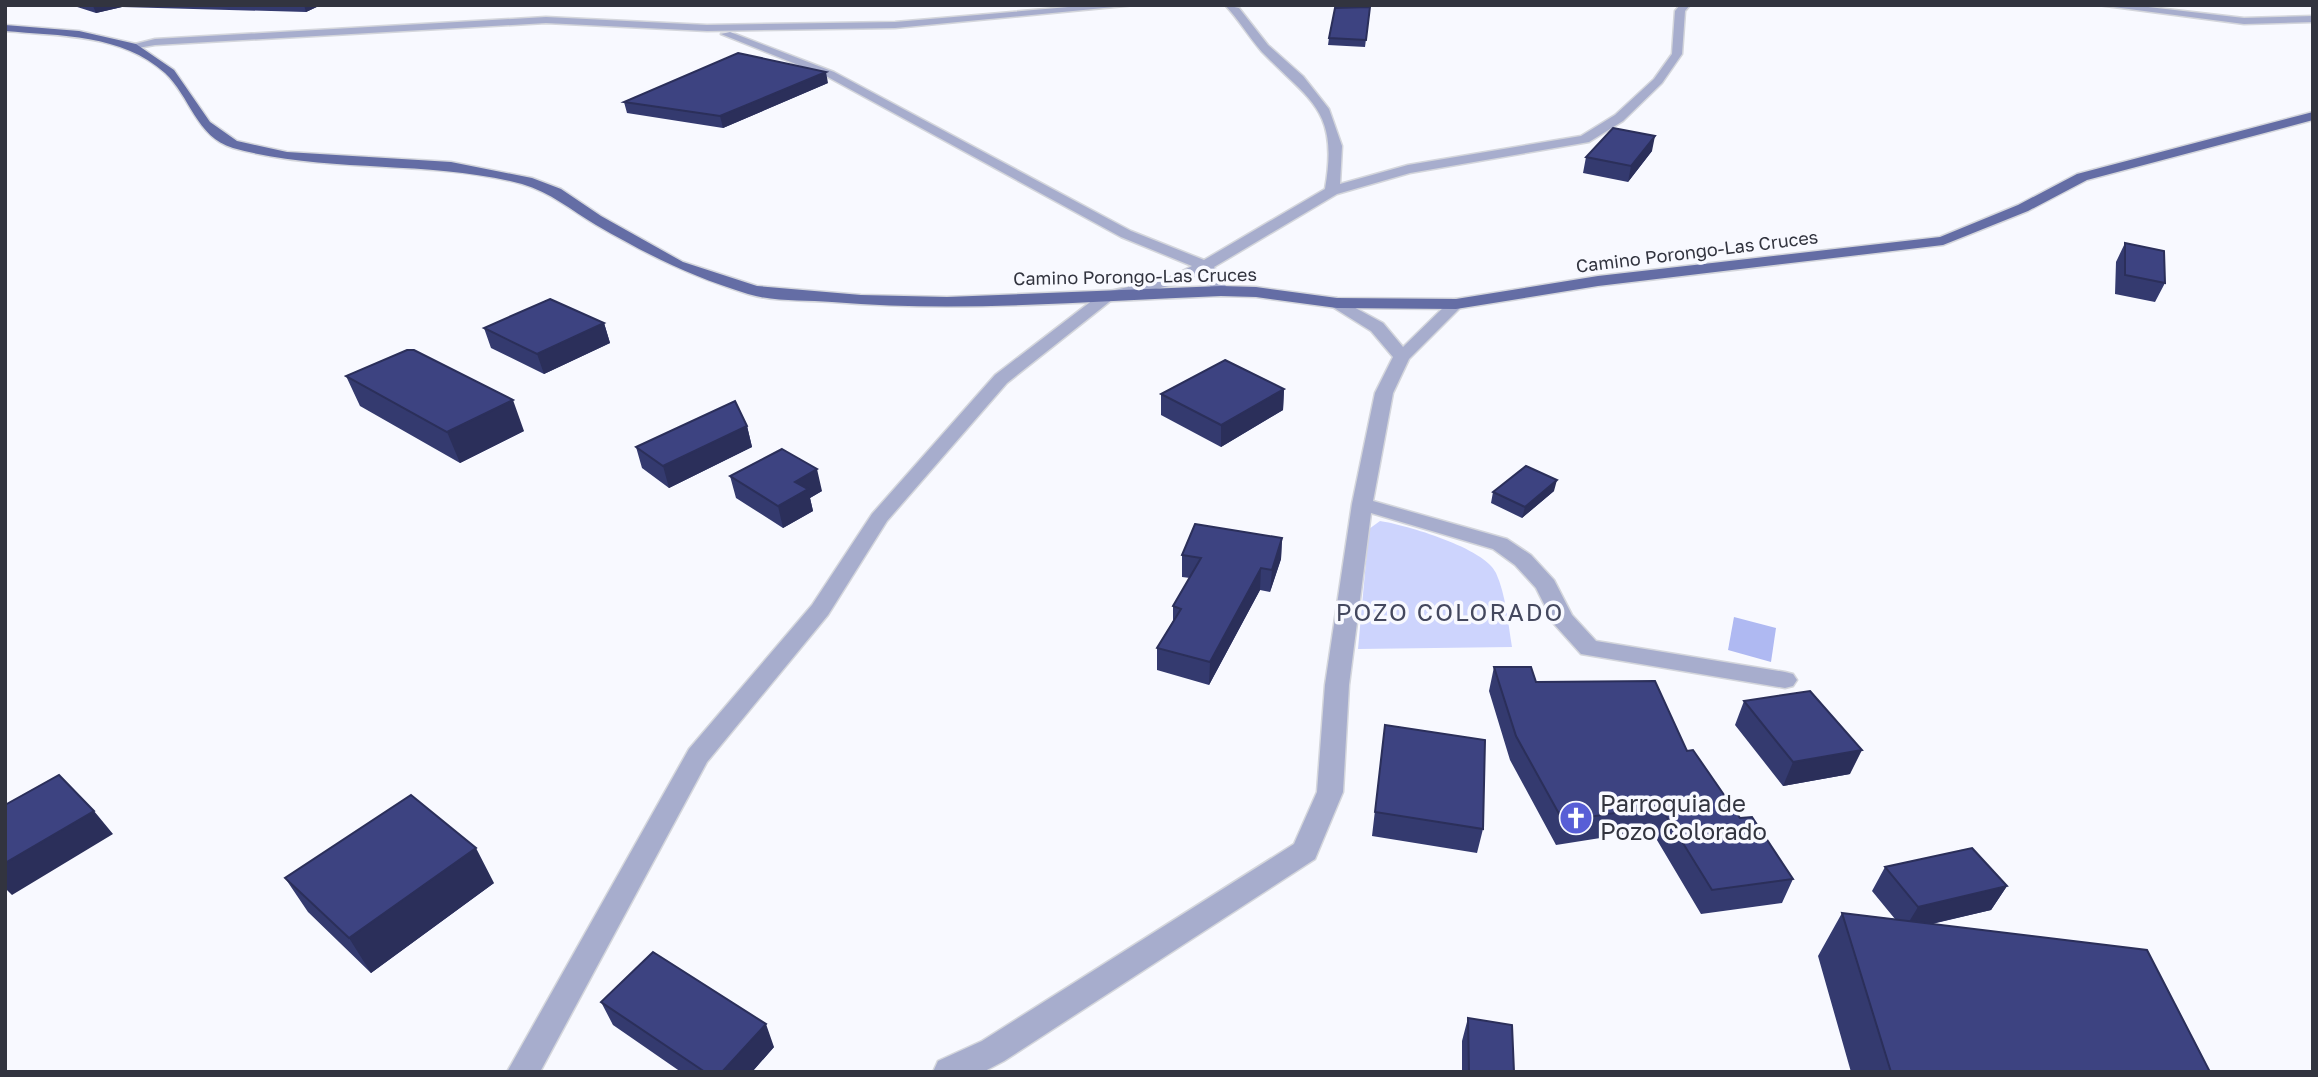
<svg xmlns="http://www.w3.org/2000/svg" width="2318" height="1077" viewBox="0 0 2318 1077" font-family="'Golos Text',sans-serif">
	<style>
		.green { fill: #cdd4fd }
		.water { fill: #afb9f2 }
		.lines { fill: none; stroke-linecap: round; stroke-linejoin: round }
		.minor-casing { stroke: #d4d6dc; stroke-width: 3 }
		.major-casing { stroke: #d4d6dc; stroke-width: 3 }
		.minor { fill: #a7adcd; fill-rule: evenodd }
		.major { fill: #646da5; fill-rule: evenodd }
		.wall { fill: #343a6f }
		.shaded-wall { fill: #2b2f5a }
		.building { fill: #3d4381; stroke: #2b2f5a; stroke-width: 2 }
		.labels { text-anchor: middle; stroke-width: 7; stroke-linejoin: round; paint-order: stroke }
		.far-street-label { font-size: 18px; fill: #32343f; stroke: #f8f9ff }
		.quarter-label { font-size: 24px; letter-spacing: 2px; fill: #44485e; stroke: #f8f9ff }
		.near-poi-label { font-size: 24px; fill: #32343f; stroke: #f8f9ff; text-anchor: start }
	</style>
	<rect width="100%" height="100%" fill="#f8f9ff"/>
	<!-- green -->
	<path class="green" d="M1380,521C1406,525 1485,548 1496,573C1506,595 1508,623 1512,647L1358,649L1369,529Z"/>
	<!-- water -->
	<path class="water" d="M1734,617L1776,628L1771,662L1728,650Z"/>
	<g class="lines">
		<defs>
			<path id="minor" d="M1092,5H1135L895,28L707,31L546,23L155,45L132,49L127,46L155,39L546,17L707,25L895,22Z
				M1225,5L1239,8L1268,45L1303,76L1329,109L1342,146L1340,184L1408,165L1581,136L1615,115L1654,79L1672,54L1675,11L1680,5H1690L1685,11L1682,54L1662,83L1623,121L1589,142L1410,173L1337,194L1214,267L1229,291L1227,294H1215L1202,273L1182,283L1113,299L1007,383L887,521L828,615L707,762L540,1072H507L689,749L812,605L872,514L995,375L1102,293L1171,277L1192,266L1121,237L826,76L721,34L730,32L834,72L1131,231L1204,260L1325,189C1339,110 1311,102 1262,52C1249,37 1239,20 1225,5Z
				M2098,5H2131L2244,18L2313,16V22L2244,24Z
				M1337,298L1383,323L1403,347L1450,301L1456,299L1464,304L1409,359L1393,393L1373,501L1507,539L1531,555L1554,580L1572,615L1596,641L1785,672L1793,674L1797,680L1793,686L1785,688L1581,654L1554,624L1536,588L1515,565L1493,549L1371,513L1349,685L1343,792L1315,859L1004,1061L983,1072H933L938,1061L982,1041L1294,844L1317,792L1325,685L1352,504L1375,393L1393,357L1371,331L1331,306V300Z"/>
			<path id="major" d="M5,25L79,31L136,44L174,70L210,122L237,141L287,152L451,162L532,178L561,189L601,216L683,262L757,286L861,295L947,297L1221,286L1256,287L1337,298L1456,299L1598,276L1940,237L2018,205L2077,174L2313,112V120L2087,180L2028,211L1943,245L1598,286L1456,309L1337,308L1256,297L1221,296C1092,301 961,313 832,302C805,300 774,302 748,294C690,276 648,255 596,225C571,210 550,192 522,184C428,159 327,174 233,148C196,137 190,96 165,73C122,34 60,36 5,31Z"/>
		</defs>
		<!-- minor casing -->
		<use href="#minor" class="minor-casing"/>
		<!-- major casing -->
		<use href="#major" class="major-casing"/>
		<!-- minor -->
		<use href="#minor" class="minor"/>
		<!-- major -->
		<use href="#major" class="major"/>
	</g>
	<!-- wall -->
	<path class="wall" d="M71,5H321L306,12L122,7L96,13Z
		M1370,7L1365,47L1328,45L1329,38Z
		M828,83L723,128L627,113L624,102Z
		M1652,151L1628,182L1583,173L1586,157Z
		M2125,243L2165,283L2155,302L2115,294L2116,262Z
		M604,323L610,343L544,374L491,348L484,328Z
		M346,376L524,431L460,463L360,406Z
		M1284,389L1283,410L1221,447L1161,415V394Z
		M747,426L752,447L669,488L642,468L636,447Z
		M730,476L822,491L810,498L813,511L783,528L736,498Z
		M1554,491L1522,518L1491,503L1493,492Z
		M1282,538L1281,559L1270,592L1260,590L1209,685L1157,670V648L1173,621V606L1190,578L1182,577V555Z
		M1494,667L1536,682L1687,751L1740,818L1793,879L1782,903L1701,914L1651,830L1556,845L1510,760L1489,691Z
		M1744,701L1850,774L1783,786L1735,725Z
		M1385,725L1483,829L1477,853L1372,836Z
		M1885,867L2007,886L1991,910L1932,924L2210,1072H1851L1818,956L1842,913L1895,919L1872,891Z
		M285,878L494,883L371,973L308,912Z
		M601,1002L774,1047L752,1072H681L613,1025Z
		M1468,1018L1514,1072H1462V1041Z"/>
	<!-- shaded-wall -->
	<path class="shaded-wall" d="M121,5L122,7L96,13L93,6Z
		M304,5H321L306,12Z
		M826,72L828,83L723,128L720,116Z
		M1655,136L1652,151L1628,182L1631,166Z
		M604,323L610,343L544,374L537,354Z
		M1284,389L1283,410L1221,447V425Z
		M513,400L524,431L460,463L447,432Z
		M747,426L752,447L669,488L663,466Z
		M817,469L822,491L810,498L813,511L783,528L778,506L795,482Z
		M1557,480L1554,491L1522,518L1525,507Z
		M1282,538L1281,559L1270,592L1272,570Z
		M1261,568L1260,590L1209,685L1210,662Z
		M1862,750L1850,774L1783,786L1793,762Z
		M94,811L113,834L12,895L5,888V863Z
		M476,848L494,883L371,973L349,938Z
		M2007,886L1991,910L1904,930L1918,907Z
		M766,1024L774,1047L752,1072H722Z"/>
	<!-- building -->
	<path class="building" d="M1370,7L1366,40L1329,38L1335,8Z
		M738,53L826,72L720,116L624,102Z
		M1613,128L1655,136L1631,166L1586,157Z
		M2125,243L2164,251L2165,283L2125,275Z
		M550,299L604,323L537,354L484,328Z
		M407,350H414L513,400L447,432L346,376Z
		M1225,360L1284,389L1221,425L1161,394Z
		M735,401L747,426L663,466L636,447Z
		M782,449L817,469L795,482L808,489L778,506L730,476Z
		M1526,466L1557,480L1525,507L1493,492Z
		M1195,524L1282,538L1272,570L1261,568L1210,662L1157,648L1181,609L1173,606L1201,558L1182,555Z
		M1494,667H1531L1536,682L1655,681L1687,751L1693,750L1740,818L1752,817L1793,879L1712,890L1660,806L1563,821L1516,736Z
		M1810,691L1862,750L1793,762L1744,701Z
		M1385,725L1485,740L1483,829L1375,812Z
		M59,775L94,811L5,863V805Z
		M411,795L476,848L349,938L285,878Z
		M1972,848L2007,886L1918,907L1885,867Z
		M1842,913L2147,950L2210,1072H1891Z
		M653,952L766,1024L722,1072H705L601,1002Z
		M1468,1018L1512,1025L1514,1072H1469Z"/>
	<!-- icons -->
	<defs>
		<symbol id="church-disc" viewBox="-11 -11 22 22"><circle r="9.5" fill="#585ed6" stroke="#f8f9ff"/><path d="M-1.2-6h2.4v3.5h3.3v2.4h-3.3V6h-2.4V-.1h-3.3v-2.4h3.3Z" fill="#fff"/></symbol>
	</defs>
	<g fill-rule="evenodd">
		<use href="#church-disc" x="1557" y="799" width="38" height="38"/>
	</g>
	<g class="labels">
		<!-- far-street labels -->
		<g class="far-street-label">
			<text transform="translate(1697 252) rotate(-7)" y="6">Camino Porongo-Las Cruces</text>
			<text transform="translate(1135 277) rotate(-1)" y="6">Camino Porongo-Las Cruces</text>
		</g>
		<!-- quarter labels -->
		<g class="quarter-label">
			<text x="1450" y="621">POZO COLORADO</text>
		</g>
		<!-- near-poi labels -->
		<g class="near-poi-label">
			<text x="1600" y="812">Parroquia de<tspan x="1600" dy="28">Pozo Colorado</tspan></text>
		</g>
	</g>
	<!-- border -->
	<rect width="2318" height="1077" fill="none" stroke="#32343f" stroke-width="14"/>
</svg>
